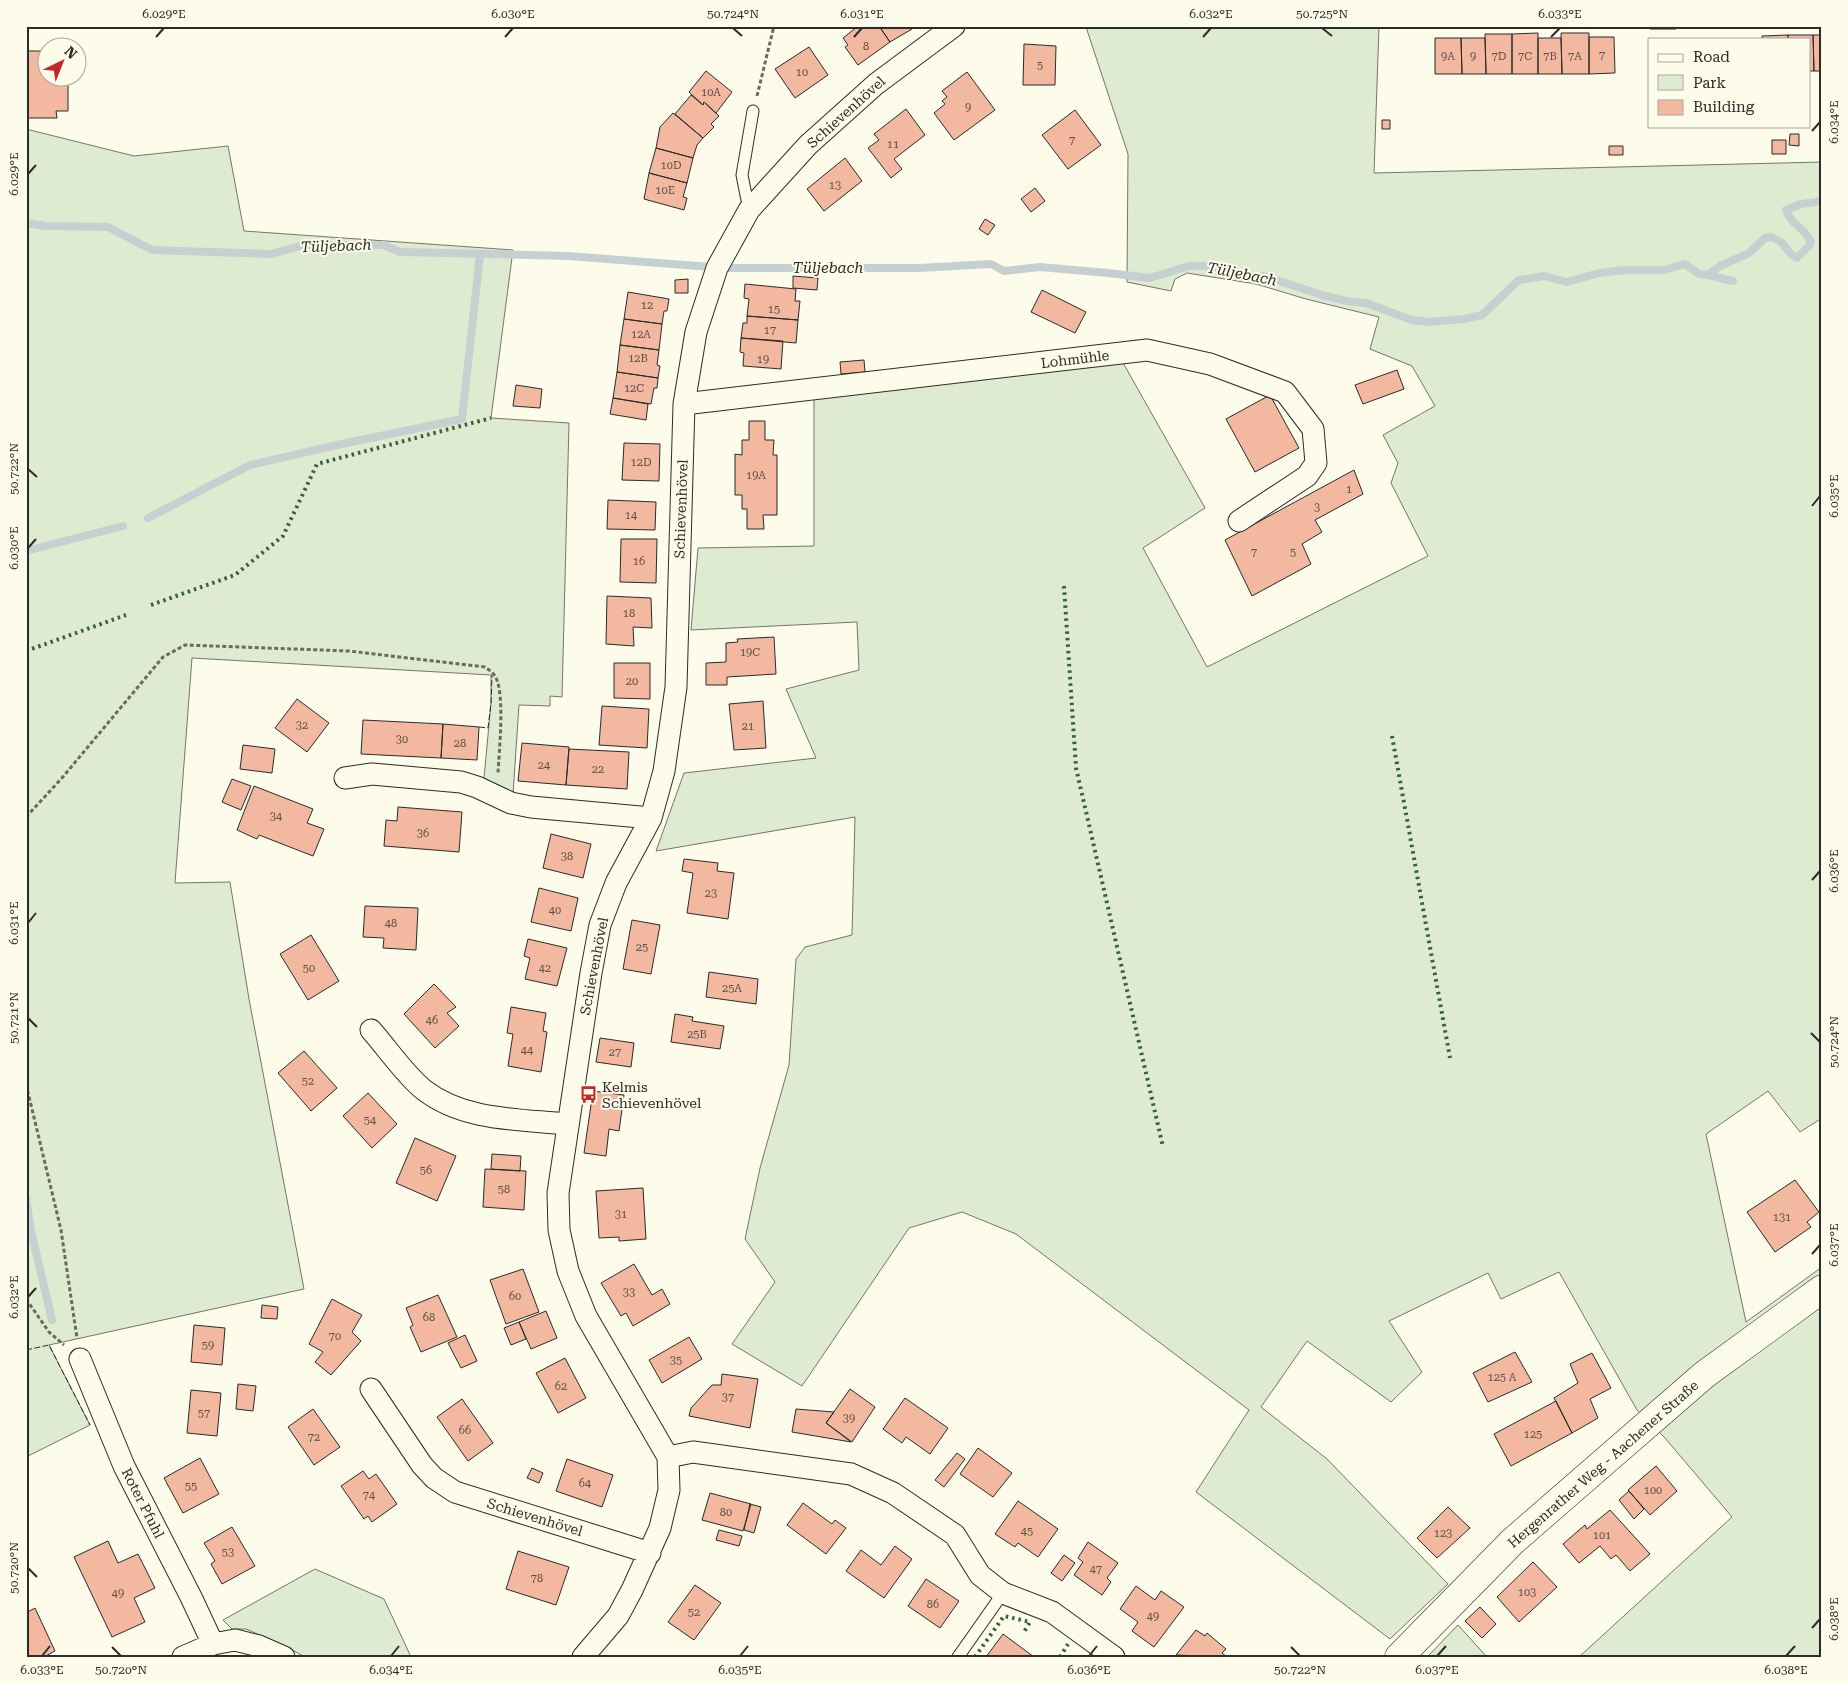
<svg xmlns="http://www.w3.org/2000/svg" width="1848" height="1683" viewBox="0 0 1848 1683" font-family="'Roboto Serif',serif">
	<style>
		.green { fill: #deebd1; stroke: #74746e }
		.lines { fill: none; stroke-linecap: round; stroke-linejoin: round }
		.stream { stroke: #c7d0d0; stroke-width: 8 }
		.building { fill: #f2b8a0; stroke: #2b2b2b }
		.lane-casing { stroke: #2b2b2b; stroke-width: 13 }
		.street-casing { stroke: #2b2b2b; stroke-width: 23 }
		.secondary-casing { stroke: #2b2b2b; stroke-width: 29 }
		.path { stroke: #6a6964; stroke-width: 3; stroke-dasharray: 4 2.5; stroke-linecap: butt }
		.lane { stroke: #fdfbea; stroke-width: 11 }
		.street { stroke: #fdfbea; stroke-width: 21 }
		.secondary { stroke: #fdfbea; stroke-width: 28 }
		.hedge { stroke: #34623c; stroke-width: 4; stroke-dasharray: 2.5 4; stroke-linecap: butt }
		.fence { stroke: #2b2b2b; stroke-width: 1; stroke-dasharray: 6 2.5; stroke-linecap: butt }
		.ticks { fill: none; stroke: #2b2b2b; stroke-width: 2 }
		.labels { text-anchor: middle; stroke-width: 4; stroke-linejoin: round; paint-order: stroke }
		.number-label { font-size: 11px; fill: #5d4e48 }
		.street-label { font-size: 14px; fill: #2b2b2b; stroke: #fdfbea }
		.poi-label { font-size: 14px; fill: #2b2b2b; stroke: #fdfbea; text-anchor: start }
		.water-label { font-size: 15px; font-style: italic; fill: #2b2b2b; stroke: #fdfbea }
		.neatline { fill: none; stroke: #2b2b2b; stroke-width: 2 }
		.ticks-label { font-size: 12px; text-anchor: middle; fill: #2b2b2b }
	</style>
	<rect width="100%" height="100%" fill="#fdfbea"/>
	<!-- green -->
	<path class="green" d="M1098,26H1379L1374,173L1822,162V1118L1800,1132L1768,1091L1706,1134L1746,1322L1822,1267V1657H1579L1732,1517L1665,1438L1637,1410L1559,1272L1501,1299L1488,1273L1389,1321L1422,1372L1391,1402L1307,1341L1261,1407L1327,1459L1448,1584L1390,1639L1196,1492L1249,1410L1016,1234L962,1212L909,1228L802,1386L732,1344L775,1282L745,1239L760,1168L789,1065L796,959L805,947L852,935L855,817L656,851L684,773L816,758L786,689L859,670L857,622L691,630L698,548L814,546V397L1122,361L1205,508L1143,548L1207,667L1428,556L1391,483L1398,463L1383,435L1435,406L1412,366L1370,349L1379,317L1306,299L1256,284L1187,273L1175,279L1171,291L1127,282L1128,154L1086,27Z
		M26,129L134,156L228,146L244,231L513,250L491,418L569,423L562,697L550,696V706L519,705L513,794L484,778L491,703V675L192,658L175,883L230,882L249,999L304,1289L49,1345L90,1425L26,1457Z
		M315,1569L384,1599L411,1657H305L285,1646L246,1629H232L223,1620Z
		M1458,1625L1487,1657H1427Z"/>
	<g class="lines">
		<!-- stream -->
		<path class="stream" d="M26,223L46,226L108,227L152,250L271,254L304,245H383L400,252L568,256L711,267
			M724,268H918L991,264L1004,271L1040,267L1108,273L1150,278L1189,266H1211L1251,276H1264L1322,295L1346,301L1366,303L1412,320L1429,322L1464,319L1482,315L1519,280L1544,276L1567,282L1599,273L1624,270H1664L1685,264L1699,274L1708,275L1720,266L1749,253L1765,238L1771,237C1775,239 1780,241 1782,243C1788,249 1789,255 1797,258L1809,246L1811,242C1806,229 1790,224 1786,210L1801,204L1817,202L1822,199
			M1708,275L1733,281
			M148,518L250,465L337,445L462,419L480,254
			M26,551L123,526
			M26,1198L31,1231L52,1320"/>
	</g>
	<!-- building -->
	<path class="building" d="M858,26H879L890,42L858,65L845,47L848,45L843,38Z
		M879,26H910L912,29L890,42Z
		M1650,26H1676V29H1650Z
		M1538,33V74H1512V34Z
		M1561,33H1589V74H1562Z
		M1485,34H1512V74H1486Z
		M1788,35V39H1762V36Z
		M1788,35H1813L1814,71H1809V39H1788Z
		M1813,35H1822V71H1814Z
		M1589,37H1614L1615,73L1589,74Z
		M1435,38H1461L1462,74H1435Z
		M1461,38H1485L1486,74H1462Z
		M1538,38H1561L1562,74H1538Z
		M1024,44L1056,46L1055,85H1023Z
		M809,47L828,75L795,98L775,69Z
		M27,51H48V78H68V111H56L57,118H26Z
		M706,71L732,92L716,113L704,102L703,105L689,92Z
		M967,72L995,110L954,140L934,113L945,104L942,101L947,97L942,91Z
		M691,95L703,105L704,102L719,116L711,124L714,127L703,138L675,114Z
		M906,109L925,135L894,159L902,169L891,178L868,148L879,140L874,134Z
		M1075,110L1101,145L1068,169L1042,135Z
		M673,113L703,138L697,145L693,158L656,148L660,127Z
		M1382,120H1390V129H1382Z
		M1790,134H1799V146L1789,145Z
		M1772,140H1786V154H1772Z
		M1609,146H1623V155H1609Z
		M656,148L693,158L687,183L649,173Z
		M845,158L862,181L824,211L807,189Z
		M649,173L687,183L683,197L687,198L684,210L644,199Z
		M1035,188L1045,201L1031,212L1021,199Z
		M985,219L995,225L988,235L979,229Z
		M793,276L818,278L817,290L793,288Z
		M688,279V293H675V280Z
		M745,284L796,289L795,301H800L798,320L747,316L749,299L744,298Z
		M1042,290L1086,312L1075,333L1031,312Z
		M628,292L669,299L667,311H664L662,324L624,319Z
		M747,316L798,320L796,343L741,338L743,323H747Z
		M624,319L662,324L659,350L620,345Z
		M741,338L783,341L781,369L743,366L744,353L740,352Z
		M620,345L659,350L657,365L660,366L658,378L617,372Z
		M864,360L865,372L841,374L840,362Z
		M1397,370L1404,389L1363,404L1355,385Z
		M617,372L658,378L657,388H654L651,404L613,398Z
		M516,385L542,389L540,408L513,406Z
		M1270,395L1299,448L1255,472L1226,419Z
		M613,398L648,404L646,420L610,414Z
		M749,421H765V440H774L773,455H777V515H763L764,529H747V509H742V495H735V454L742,455V440H749Z
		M624,443L660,444L659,481L622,480Z
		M1354,470L1363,494L1315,520L1322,532L1302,544L1311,564L1252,596L1225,540Z
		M608,500L656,502L655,530L607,529Z
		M621,539H657L656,583L620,582Z
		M607,596L651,598L652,628L633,627L634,646L606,644Z
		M774,637L776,674L727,677V685H706V663L726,662V643L738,642L737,639Z
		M614,663H650V699L614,698Z
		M297,699L329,723L307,752L275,728Z
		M763,701L766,748L734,750L729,704Z
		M602,706L649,709L647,748L599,745Z
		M363,720L443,724L441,758L361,754Z
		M443,724L479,727L477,760L441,758Z
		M522,743L569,747L566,785L518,781Z
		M243,745L275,749L272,773L240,769Z
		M569,749L629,752L627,789L566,785Z
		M232,779L251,786L241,810L222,802Z
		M254,786L313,809L307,823L324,829L313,856L259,835L257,839L237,830Z
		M398,807L462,812L459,852L384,846L386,820L397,821Z
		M551,834L591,844L583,878L543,868Z
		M684,859L718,863L717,871L734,873L728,919L687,913L693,873L682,871Z
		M539,888L578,898L571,931L531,922Z
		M365,906L418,908L416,950L383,948L384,938L363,937Z
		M632,920L660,925L651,974L623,969Z
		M311,935L339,981L308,1000L280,954Z
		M528,939L567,948L557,986L525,979L530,958L524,956Z
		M709,972L758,979L756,1004L706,997Z
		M434,984L456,1007L447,1013L459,1026L435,1048L404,1014Z
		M511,1007L546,1013L543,1031L547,1032L541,1072L508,1066L513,1034L507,1033Z
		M675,1014L693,1017L692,1021L724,1026L720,1049L671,1042Z
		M600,1038L634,1043L631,1067L596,1062Z
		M304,1051L337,1088L311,1111L278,1073Z
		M593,1091L624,1095L619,1131L609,1129L606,1156L584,1153Z
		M368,1093L397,1124L372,1148L343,1116Z
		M415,1138L456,1156L437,1201L396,1183Z
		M492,1154L521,1156L520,1171L491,1169Z
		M485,1169L526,1171L524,1210L483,1207Z
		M1795,1180L1819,1212L1807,1222L1811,1227L1775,1252L1747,1212Z
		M643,1188L646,1239L619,1241V1237L599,1238L596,1191Z
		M634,1264L652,1295L662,1289L670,1304L633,1326L626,1313L621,1316L601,1283Z
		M523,1269L539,1312L506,1324L490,1280Z
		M438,1295L457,1337L421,1352L410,1327L413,1325L406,1308Z
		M332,1299L362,1315L352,1332L361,1341L331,1375L315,1362L323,1352L309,1344Z
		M262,1305L278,1307L277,1319L261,1318Z
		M546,1311L557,1338L531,1349L519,1322Z
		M519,1322L526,1339L511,1345L504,1328Z
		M194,1325L225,1328L222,1365L191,1362Z
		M465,1335L477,1361L461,1368L448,1343Z
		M689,1337L702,1359L662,1383L649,1360Z
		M1515,1352L1532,1382L1488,1402L1473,1373Z
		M1592,1353L1611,1388L1590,1399L1598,1418L1572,1433L1554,1398L1578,1383L1570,1364Z
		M565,1358L586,1398L558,1413L536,1373Z
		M722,1374L758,1379L750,1428L689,1416L691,1408L712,1385H721Z
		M238,1384L256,1386L253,1411L236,1409Z
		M850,1389L875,1407L852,1442L826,1423Z
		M191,1390L221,1393L217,1436L187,1433Z
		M905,1398L948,1428L930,1454L906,1437L902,1443L883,1429Z
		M462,1399L493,1443L468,1461L437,1417Z
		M1556,1401L1572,1433L1511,1466L1494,1434Z
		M313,1409L340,1447L314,1465L288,1427Z
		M796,1409L834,1412L826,1423L851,1442L792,1432Z
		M978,1448L1012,1473L993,1497L960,1474Z
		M957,1453L965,1459L944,1487L935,1480Z
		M200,1458L219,1494L183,1513L164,1478Z
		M567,1459L613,1475L602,1507L556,1491Z
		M1656,1466L1677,1491L1650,1515L1628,1490Z
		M532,1468L543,1473L539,1483L527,1478Z
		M363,1471L369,1479L376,1474L397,1504L372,1522L368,1516L364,1519L341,1486Z
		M1629,1491L1644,1509L1634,1519L1619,1500Z
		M710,1493L751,1504L743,1531L702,1520Z
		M1018,1501L1058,1529L1038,1557L1018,1543L1015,1547L995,1534Z
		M803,1503L832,1524L835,1520L846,1528L826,1554L787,1525Z
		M750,1504L761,1507L754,1533L744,1530Z
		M1448,1507L1470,1528L1437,1558L1417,1538Z
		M1610,1510L1650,1554L1630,1571L1616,1555L1611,1559L1600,1546L1579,1563L1563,1544L1585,1525L1587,1529Z
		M232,1527L255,1566L222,1584L211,1564L215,1561L204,1543Z
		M719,1530L742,1536L739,1546L716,1540Z
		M108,1541L118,1563L138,1554L155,1588L134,1598L145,1622L112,1637L74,1557Z
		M1088,1542L1118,1563L1107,1578L1111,1582L1102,1595L1074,1575L1083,1562L1078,1558Z
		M895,1546L912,1559L884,1598L846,1571L861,1550L881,1565Z
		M518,1551L569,1567L556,1605L506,1589Z
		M1064,1555L1075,1563L1062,1581L1051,1573Z
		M1533,1562L1557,1587L1519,1622L1497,1597Z
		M926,1579L959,1601L940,1628L908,1606Z
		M695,1585L721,1603L694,1640L668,1622Z
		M1136,1586L1155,1600L1161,1591L1184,1607L1154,1647L1132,1631L1138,1622L1120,1609Z
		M1480,1607L1496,1624L1482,1638L1465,1621Z
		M35,1608L55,1651L44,1657H26V1613Z
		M1196,1630L1205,1636L1207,1633L1226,1649L1222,1653L1227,1657L1176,1655Z
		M1003,1634L1034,1657H986Z"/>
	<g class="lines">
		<defs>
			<path id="lane" d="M749,210L742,175L753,111
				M958,1657L1003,1593"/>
			<path id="street" d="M684,404L1147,350L1210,364L1285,392L1313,429L1316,463L1307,476L1239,521
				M345,778L372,774L461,782L477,787L511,803L531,807L651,818
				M371,1030C387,1048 406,1076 424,1090C464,1121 519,1119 567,1124
				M80,1359L124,1466L191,1597L213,1644L235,1640L259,1646L284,1657
				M371,1389L422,1465L434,1478L455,1492L650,1553
				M668,1457L693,1452L851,1474L893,1493L955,1535L980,1575L1003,1593L1052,1612L1114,1657
				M183,1657L213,1644
				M583,1657L618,1616L632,1590L660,1528L669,1490L668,1457L586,1316L568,1271L559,1230L558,1193L591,973L600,925L616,883L651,818L664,771L676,687L684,404L696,332L717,268L749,210L808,145L876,84L954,26"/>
			<path id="secondary" d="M1399,1657L1513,1541L1704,1375L1822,1289"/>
		</defs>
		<!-- lane casing -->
		<use href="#lane" class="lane-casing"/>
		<!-- street casing -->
		<use href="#street" class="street-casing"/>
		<!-- secondary casing -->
		<use href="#secondary" class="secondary-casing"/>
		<!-- path -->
		<path class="path" d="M757,96L774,26
			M26,817L62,778L163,657L185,645L349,651L485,667C489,670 494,673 496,678C505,696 499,752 498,773
			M26,1084L61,1230L77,1338
			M26,1299L49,1332L64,1345"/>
		<!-- lane -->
		<use href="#lane" class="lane"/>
		<!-- street -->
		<use href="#street" class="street"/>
		<!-- secondary -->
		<use href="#secondary" class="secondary"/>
		<!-- hedge -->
		<path class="hedge" d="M1064,586L1076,768L1163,1147
			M151,605L235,575L283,536L317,464L491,418
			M26,651L126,615
			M1392,736L1450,1058
			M975,1657L1004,1616L1030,1622L1024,1632
			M1060,1657L1068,1644"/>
		<!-- fence -->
		<path class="fence" d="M479,727L488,728L491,703L492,675
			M26,1350L49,1345L90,1425"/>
	</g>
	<!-- ticks -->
	<path class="ticks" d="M733,28L742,36M1322,28L1332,36M156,37L164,28M505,37L513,28M854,37L862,28M1203,37L1211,28M1551,37L1560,28M1812,131L1820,122M28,174L36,165M28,469L37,477M1812,506L1820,496M28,548L36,539M1812,880L1820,871M28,923L36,913M28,1018L37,1027M1811,1033L1820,1042M1812,1254L1820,1245M28,1297L36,1288M28,1568L37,1577M1812,1628L1820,1619M112,1647L121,1656M1291,1647L1300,1656M42,1656L50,1646M391,1656L399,1646M740,1656L748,1646M1089,1656L1097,1646M1437,1656L1446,1646M1786,1656L1795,1646"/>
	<!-- icons -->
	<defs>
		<symbol id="bus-bare" viewBox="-9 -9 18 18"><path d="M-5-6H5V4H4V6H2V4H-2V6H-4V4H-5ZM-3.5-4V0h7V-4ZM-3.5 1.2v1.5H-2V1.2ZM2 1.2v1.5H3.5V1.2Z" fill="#c62828" stroke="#fdfbea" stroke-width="2.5" paint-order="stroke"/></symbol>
	</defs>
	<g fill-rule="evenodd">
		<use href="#bus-bare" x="576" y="1082" width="25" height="25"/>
	</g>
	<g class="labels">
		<!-- number labels -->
		<g class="number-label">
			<text x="866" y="50">8</text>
			<text x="1602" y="59">7</text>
			<text x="1448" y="60">9A</text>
			<text x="1473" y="60">9</text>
			<text x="1499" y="60">7D</text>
			<text x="1525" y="60">7C</text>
			<text x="1550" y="60">7B</text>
			<text x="1575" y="60">7A</text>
			<text x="1040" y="69">5</text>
			<text x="802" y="76">10</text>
			<text x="711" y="96">10A</text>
			<text x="968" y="111">9</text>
			<text x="1072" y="144">7</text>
			<text x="893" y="148">11</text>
			<text x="671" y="169">10D</text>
			<text x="835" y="189">13</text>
			<text x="665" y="194">10E</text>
			<text x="647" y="309">12</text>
			<text x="774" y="313">15</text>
			<text x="770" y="334">17</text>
			<text x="641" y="338">12A</text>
			<text x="638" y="362">12B</text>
			<text x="763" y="363">19</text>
			<text x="634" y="392">12C</text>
			<text x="641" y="466">12D</text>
			<text x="756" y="479">19A</text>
			<text x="1349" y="493">1</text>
			<text x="1317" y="511">3</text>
			<text x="631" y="519">14</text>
			<text x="1254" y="556">7</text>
			<text x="1293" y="556">5</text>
			<text x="639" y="565">16</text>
			<text x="629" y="617">18</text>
			<text x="750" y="656">19C</text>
			<text x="632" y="685">20</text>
			<text x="302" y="729">32</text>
			<text x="748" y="730">21</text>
			<text x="402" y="743">30</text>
			<text x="460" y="747">28</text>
			<text x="544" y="769">24</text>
			<text x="598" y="773">22</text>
			<text x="276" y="820">34</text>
			<text x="423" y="837">36</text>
			<text x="567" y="860">38</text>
			<text x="711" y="897">23</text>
			<text x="555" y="914">40</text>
			<text x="391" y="927">48</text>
			<text x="642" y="951">25</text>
			<text x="309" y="972">50</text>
			<text x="545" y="972">42</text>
			<text x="732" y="992">25A</text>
			<text x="432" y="1024">46</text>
			<text x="697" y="1038">25B</text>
			<text x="527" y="1054">44</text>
			<text x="615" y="1056">27</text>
			<text x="308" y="1085">52</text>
			<text x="370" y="1124">54</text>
			<text x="426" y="1174">56</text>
			<text x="504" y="1193">58</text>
			<text x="621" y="1218">31</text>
			<text x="1782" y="1221">131</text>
			<text x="629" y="1296">33</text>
			<text x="515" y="1300">60</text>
			<text x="429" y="1321">68</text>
			<text x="335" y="1340">70</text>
			<text x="208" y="1349">59</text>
			<text x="676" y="1364">35</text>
			<text x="1502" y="1381">125 A</text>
			<text x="561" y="1390">62</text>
			<text x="728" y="1401">37</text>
			<text x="204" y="1417">57</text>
			<text x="849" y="1422">39</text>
			<text x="465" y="1434">66</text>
			<text x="1533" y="1438">125</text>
			<text x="314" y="1441">72</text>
			<text x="585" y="1487">64</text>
			<text x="191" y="1490">55</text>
			<text x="1653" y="1494">100</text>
			<text x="369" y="1499">74</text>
			<text x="726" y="1516">80</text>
			<text x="1027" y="1535">45</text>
			<text x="1443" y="1537">123</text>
			<text x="1602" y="1539">101</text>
			<text x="228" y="1556">53</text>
			<text x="1096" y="1573">47</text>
			<text x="537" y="1582">78</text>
			<text x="1527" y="1596">103</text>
			<text x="118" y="1597">49</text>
			<text x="933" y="1608">86</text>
			<text x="694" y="1616">52</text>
			<text x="1153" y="1620">49</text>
		</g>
		<!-- street labels -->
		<g class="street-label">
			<text transform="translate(846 112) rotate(-42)" y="5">Schievenhövel</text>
			<text transform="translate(1075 359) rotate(-7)" y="5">Lohmühle</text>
			<text transform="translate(681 509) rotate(-88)" y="5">Schievenhövel</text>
			<text transform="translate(594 966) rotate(-79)" y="5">Schievenhövel</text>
			<text transform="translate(1603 1464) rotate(-41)" y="5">Hergenrather Weg - Aachener Straße</text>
			<text transform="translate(143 1503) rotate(63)" y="5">Roter Pfuhl</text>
			<text transform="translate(535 1517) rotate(17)" y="5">Schievenhövel</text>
		</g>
		<!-- poi labels -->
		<g class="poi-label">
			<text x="602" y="1092">Kelmis<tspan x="602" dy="16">Schievenhövel</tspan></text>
		</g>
		<!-- water labels -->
		<g class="water-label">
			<text transform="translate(336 246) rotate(-2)" y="5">Tüljebach</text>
			<text x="828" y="273">Tüljebach</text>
			<text transform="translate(1242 274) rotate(11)" y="5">Tüljebach</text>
		</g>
	</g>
	<!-- border -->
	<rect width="1848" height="1683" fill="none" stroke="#fdfbea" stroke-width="55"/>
	<!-- legend -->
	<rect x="1648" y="38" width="162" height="90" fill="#fdfbea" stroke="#a9a89e"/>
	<rect x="1658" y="54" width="25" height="8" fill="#fdfbea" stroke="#a9a89e"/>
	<text x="1693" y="62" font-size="15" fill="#2b2b2b">Road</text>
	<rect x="1658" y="75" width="25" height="15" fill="#deebd1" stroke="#a9a89e"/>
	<text x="1693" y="88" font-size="15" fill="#2b2b2b">Park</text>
	<rect x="1658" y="100" width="25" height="15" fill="#f2b8a0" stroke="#a9a89e"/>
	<text x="1693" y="112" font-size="15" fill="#2b2b2b">Building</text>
	<!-- north arrow -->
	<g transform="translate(62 62) rotate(43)"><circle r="24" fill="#fdfbea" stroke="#a9a89e"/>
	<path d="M0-4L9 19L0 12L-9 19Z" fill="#c62828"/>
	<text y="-8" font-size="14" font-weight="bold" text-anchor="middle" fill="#2b2b2b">N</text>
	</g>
	<rect x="28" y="28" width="1792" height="1628" class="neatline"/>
	<g class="ticks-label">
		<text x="164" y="18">6.029°E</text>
		<text x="513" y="18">6.030°E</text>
		<text x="733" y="18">50.724°N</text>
		<text x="862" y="18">6.031°E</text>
		<text x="1211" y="18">6.032°E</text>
		<text x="1322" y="18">50.725°N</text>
		<text x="1560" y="18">6.033°E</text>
		<text transform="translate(1834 122) rotate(-90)" y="4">6.034°E</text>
		<text transform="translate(14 174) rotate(-90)" y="4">6.029°E</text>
		<text transform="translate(14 469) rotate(-90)" y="4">50.722°N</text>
		<text transform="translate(1834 496) rotate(-90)" y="4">6.035°E</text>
		<text transform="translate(14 548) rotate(-90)" y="4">6.030°E</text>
		<text transform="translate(1834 871) rotate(-90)" y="4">6.036°E</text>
		<text transform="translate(14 923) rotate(-90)" y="4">6.031°E</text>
		<text transform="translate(14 1018) rotate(-90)" y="4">50.721°N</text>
		<text transform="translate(1834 1042) rotate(-90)" y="4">50.724°N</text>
		<text transform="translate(1834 1245) rotate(-90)" y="4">6.037°E</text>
		<text transform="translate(14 1297) rotate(-90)" y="4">6.032°E</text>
		<text transform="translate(14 1568) rotate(-90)" y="4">50.720°N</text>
		<text transform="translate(1834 1619) rotate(-90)" y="4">6.038°E</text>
		<text x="42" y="1674">6.033°E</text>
		<text x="121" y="1674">50.720°N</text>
		<text x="391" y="1674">6.034°E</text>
		<text x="740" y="1674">6.035°E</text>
		<text x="1089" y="1674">6.036°E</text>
		<text x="1300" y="1674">50.722°N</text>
		<text x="1437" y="1674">6.037°E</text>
		<text x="1786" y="1674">6.038°E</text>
	</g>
</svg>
